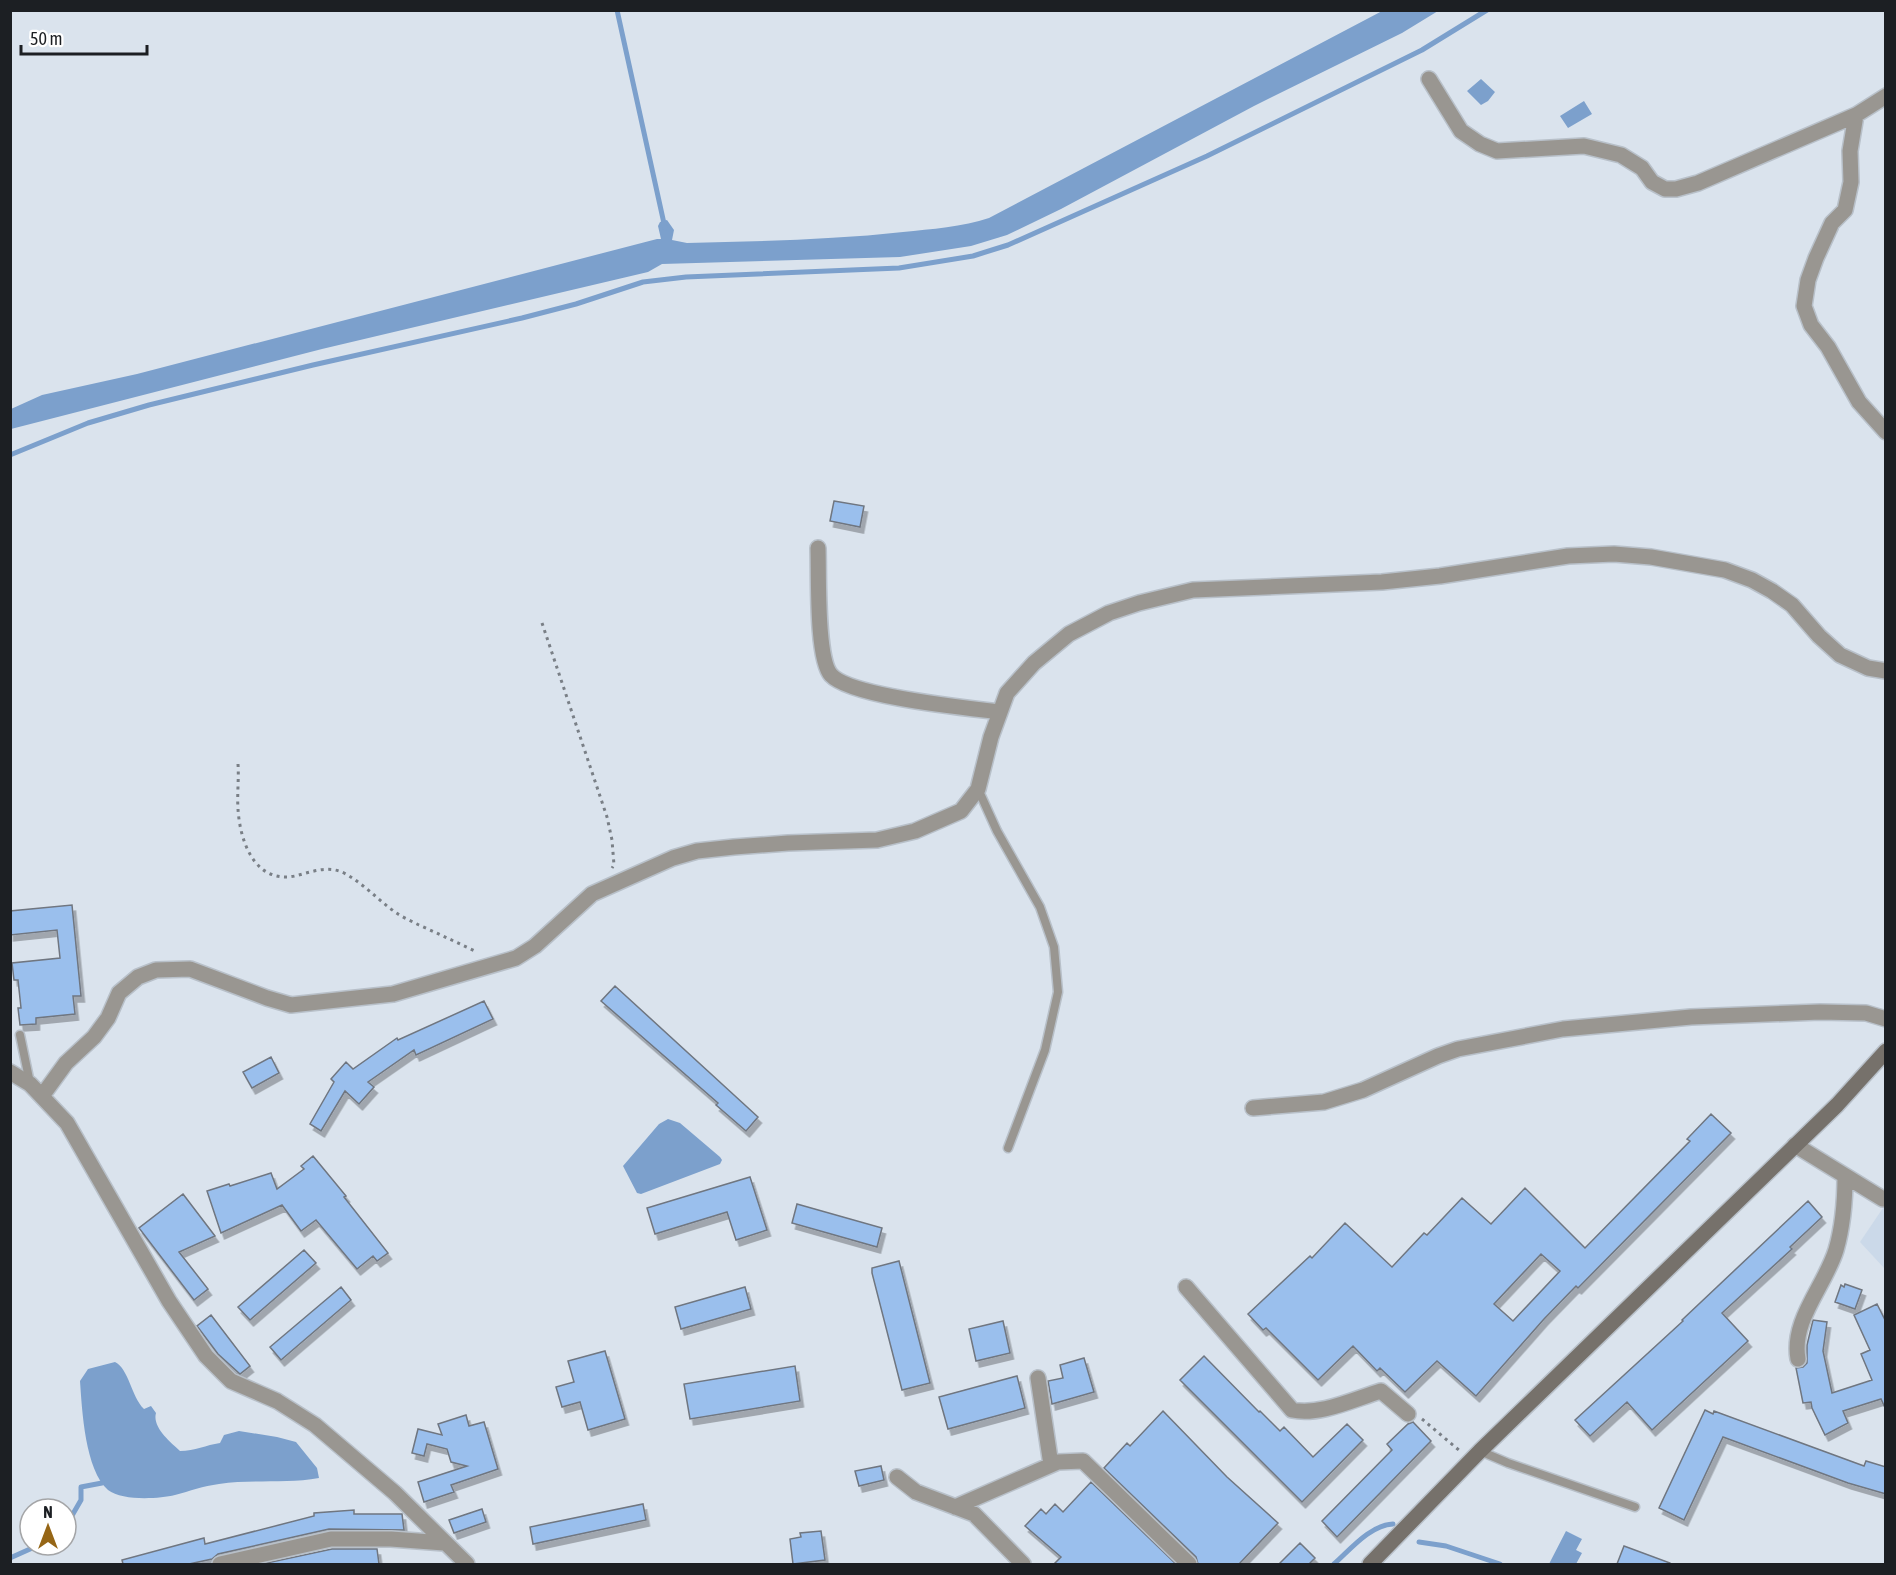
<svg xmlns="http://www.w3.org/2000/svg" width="1896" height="1575" viewBox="0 0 1896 1575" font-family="'Asap Condensed',sans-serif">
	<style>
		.built { fill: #cbd9e9 }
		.water { fill: #7ca0cc }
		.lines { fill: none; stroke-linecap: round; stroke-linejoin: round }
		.stream { stroke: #7ca0cc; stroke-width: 5 }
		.building { fill: #9abfed; stroke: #6f7680; stroke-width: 1.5; fill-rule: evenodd; filter: url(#shadow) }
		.lane-casing { stroke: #b8c0c9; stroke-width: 11 }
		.street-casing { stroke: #b8c0c9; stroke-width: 18 }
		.secondary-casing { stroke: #b8c0c9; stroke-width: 18 }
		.path { stroke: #797f86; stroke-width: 3; stroke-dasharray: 3 4.5; stroke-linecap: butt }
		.lane { stroke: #999691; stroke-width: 8 }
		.street { stroke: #999691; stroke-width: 15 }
		.secondary { stroke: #76716b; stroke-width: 15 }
	</style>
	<defs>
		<filter id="shadow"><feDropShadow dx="3.5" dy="6" stdDeviation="0" flood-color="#0004"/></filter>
	</defs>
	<rect width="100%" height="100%" fill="#dae3ed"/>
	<!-- built -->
	<path class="built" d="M1885,1205V1269L1860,1242Z"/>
	<!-- water -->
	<path class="water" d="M1384,10L1438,11L1402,33L1254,106L1061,209L1007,235L971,246L900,257L662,264L648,272L322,349L11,429V409L42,395L137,374L657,239H661L658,226L660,222L667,220L674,230L672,240L687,243C759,241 831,240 903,232C931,229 963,227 989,218Z
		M1481,79L1495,92L1488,101L1481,105L1467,91Z
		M1584,101L1592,114L1568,128L1560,116Z
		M668,1119L680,1123L720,1157L722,1160L720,1164L641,1194L637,1193L623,1166L659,1124Z
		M115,1362C129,1369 131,1396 144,1409L151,1406L156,1413C152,1427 170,1442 180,1451C195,1451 206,1445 220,1443L224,1435L239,1431L277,1437L296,1442L317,1468L319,1478C286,1484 252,1479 219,1484C203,1486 190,1491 175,1495C158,1499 122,1501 108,1490C85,1470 82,1410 80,1381L88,1369Z
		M1566,1531L1582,1539L1576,1550L1582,1553L1576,1564H1549Z"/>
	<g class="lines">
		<!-- stream -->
		<path class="stream" d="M617,10L665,228
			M10,455L88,423L149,405L313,365L522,318L576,304L643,282L686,277L899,268L973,256L1008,245L1207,156L1422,50L1487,10
			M66,1526L81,1500V1487L102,1483
			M1419,1542L1446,1546L1500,1564
			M10,1558L39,1545
			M1334,1564C1350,1550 1370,1525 1393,1524"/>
	</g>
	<!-- building -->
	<path class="building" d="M834,501L864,506L860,527L830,521Z
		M72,905L81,996H73L75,1014L36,1018V1024L20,1025L18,1008H21L18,980H14L12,963L60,958L57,930L10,935V911Z
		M615,986L758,1117L746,1131L716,1105L718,1103L601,1001Z
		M484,1001L493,1019L416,1055L414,1050L368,1082L374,1087L359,1104L345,1091L321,1131L310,1124L334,1082L331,1079L346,1062L353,1069L397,1038L398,1040Z
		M271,1057L279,1073L252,1088L243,1072Z
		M1711,1114L1731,1133L1578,1288L1576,1286L1544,1319L1476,1396L1437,1361L1405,1392L1380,1368L1377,1371L1353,1346L1318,1380L1266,1328L1263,1330L1248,1314L1310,1256L1312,1258L1345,1223L1392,1267L1424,1233L1427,1235L1462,1198L1491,1224L1525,1188L1585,1248L1690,1141L1687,1139ZM1541,1254L1560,1271L1513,1321L1494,1304Z
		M313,1156L346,1196L344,1197L388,1253L377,1261L373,1256L357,1269L316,1220L301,1231L282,1205L221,1233L207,1191L229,1184L230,1186L271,1173L277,1189L304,1169L301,1166Z
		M750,1177L767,1230L736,1240L727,1212L655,1234L647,1208Z
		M183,1194L215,1236L179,1252L208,1289L194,1300L139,1228Z
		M1808,1201L1822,1217L1790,1247L1792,1249L1722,1313L1748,1341L1652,1430L1627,1402L1590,1436L1575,1420L1683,1321L1682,1320Z
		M797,1204L882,1228L877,1247L792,1223Z
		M304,1250L316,1263L250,1320L238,1307Z
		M899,1261L930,1383L902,1390L872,1273V1268Z
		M1845,1284L1862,1290L1855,1309L1835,1302L1841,1285L1844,1287Z
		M341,1287L351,1300L281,1360L270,1347Z
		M745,1287L751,1309L681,1329L675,1307Z
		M1877,1304L1886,1322V1410L1881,1399L1843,1411L1848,1423L1825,1435L1812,1408L1811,1402L1803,1403L1796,1368L1803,1367L1807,1363V1345L1813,1320L1827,1322L1823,1351L1832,1393L1872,1380L1861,1354L1870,1350L1854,1315Z
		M211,1315L250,1366L240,1374L218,1354L197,1326Z
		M1003,1321L1010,1353L976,1361L969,1329Z
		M605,1351L625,1419L588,1430L580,1402L562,1407L556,1387L574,1382L568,1361Z
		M1204,1356L1259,1412L1260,1411L1280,1431L1284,1427L1313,1457L1347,1424L1363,1440L1302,1502L1180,1380Z
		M1084,1358L1094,1392L1052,1404L1048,1381L1063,1378L1060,1365Z
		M795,1366L800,1401L690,1419L684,1384Z
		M1017,1376L1025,1408L948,1429L939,1397Z
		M1705,1410L1713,1414L1714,1411L1864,1466L1866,1461L1886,1467V1494L1848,1483L1723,1437L1684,1520L1659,1508Z
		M1163,1411L1227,1477L1278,1523L1239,1564H1198L1196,1557L1104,1468L1127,1443L1130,1446Z
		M466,1415L469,1426L484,1422L498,1469L451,1485L454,1492L424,1502L418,1482L467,1466L451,1462L447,1449L427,1444L424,1456L412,1453L418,1429L442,1435L438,1424Z
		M1413,1422L1431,1441L1337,1537L1322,1521L1392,1450L1387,1444L1408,1424Z
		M881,1466L884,1480L859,1486L855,1471Z
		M1091,1482L1176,1564H1054L1061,1557L1025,1526L1041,1509L1046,1514L1055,1504L1063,1512Z
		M643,1504L646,1520L533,1544L530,1527Z
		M482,1509L486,1522L454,1533L449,1520Z
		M354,1510V1514H402L404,1530L329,1529L218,1554L212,1559L189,1564H123L122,1560L204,1538L205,1544L314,1516V1513Z
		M821,1531L825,1560L793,1564L790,1539L801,1537L800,1533Z
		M1300,1543L1315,1558L1309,1564H1279Z
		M1624,1546L1670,1563V1564H1617Z
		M332,1549H377L379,1564H262Z"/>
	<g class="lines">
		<defs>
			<path id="lane" d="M978,789L997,831L1040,907L1054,947L1058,992L1045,1050L1008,1148
				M20,1035L30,1083
				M1480,1451L1508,1463L1635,1507"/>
			<path id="street" d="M1429,79L1461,131L1480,144L1497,151L1584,146L1621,155L1642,168L1652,182L1665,189H1676L1698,183L1856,115L1886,96
				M1856,115L1850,151L1851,182L1845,210L1832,223L1816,258L1808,280L1804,306L1811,325L1828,347L1859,402L1886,432
				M818,548C819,573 816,658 831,675C851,697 968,708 1000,712
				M10,1072L30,1084L67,1123L169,1301L206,1356L231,1381L277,1401L315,1425L395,1493L467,1564
				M42,1096L66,1063L94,1037L108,1018L119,993L138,977L156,970L190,969L267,998L291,1005L393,994L516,958L535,946L592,894L673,858L697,851L734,847L788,843L877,840L915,831L961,811L978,789L991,737L1007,693L1034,663L1069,634L1109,613L1139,603L1193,590L1382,582L1440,576L1568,556L1614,554L1651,557L1725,570L1752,580L1772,591L1792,605L1819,636L1840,655L1868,668L1886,671
				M1253,1108L1324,1102L1363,1090L1438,1056L1458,1049L1563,1029L1691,1017L1820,1012L1866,1013L1886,1019
				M1795,1145L1883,1199
				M1186,1287L1292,1410C1320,1416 1354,1399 1381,1391L1408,1414
				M1798,1359C1791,1320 1825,1286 1836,1250C1843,1226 1845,1201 1845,1176
				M1038,1378L1051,1465
				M897,1477L916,1492L974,1514L1023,1564
				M955,1507L1058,1462L1083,1461L1189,1564
				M220,1564L331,1539H391L444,1543"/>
			<path id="secondary" d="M1370,1564L1480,1451L1837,1105L1886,1051"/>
		</defs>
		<!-- lane casing -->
		<use href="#lane" class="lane-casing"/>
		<!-- street casing -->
		<use href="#street" class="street-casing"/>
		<!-- secondary casing -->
		<use href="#secondary" class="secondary-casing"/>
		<!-- path -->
		<path class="path" d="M542,623L607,817L612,840L614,865L612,868
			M238,764C239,779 237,794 238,809C240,842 255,884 295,876C311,872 328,865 344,873C364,884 377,899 395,912C402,917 411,921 419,925C439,934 458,943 477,952
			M1422,1419L1460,1451"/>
		<!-- lane -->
		<use href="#lane" class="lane"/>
		<!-- street -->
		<use href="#street" class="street"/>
		<!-- secondary -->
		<use href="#secondary" class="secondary"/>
	</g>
	<!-- border -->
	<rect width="1896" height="1575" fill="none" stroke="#1c1f23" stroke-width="24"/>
	<!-- north arrow -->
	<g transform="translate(48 1527)"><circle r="28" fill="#ffffff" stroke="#a4a5a7" stroke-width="1.5"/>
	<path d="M0-4.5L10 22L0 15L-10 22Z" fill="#966616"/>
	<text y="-9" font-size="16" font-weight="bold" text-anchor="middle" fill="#1c1f23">N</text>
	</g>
	<!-- scale -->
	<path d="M21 45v9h126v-9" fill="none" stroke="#1c1f23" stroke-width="3"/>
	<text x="30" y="45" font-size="18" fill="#1c1f23" stroke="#ffffff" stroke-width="4.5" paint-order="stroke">50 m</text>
</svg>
